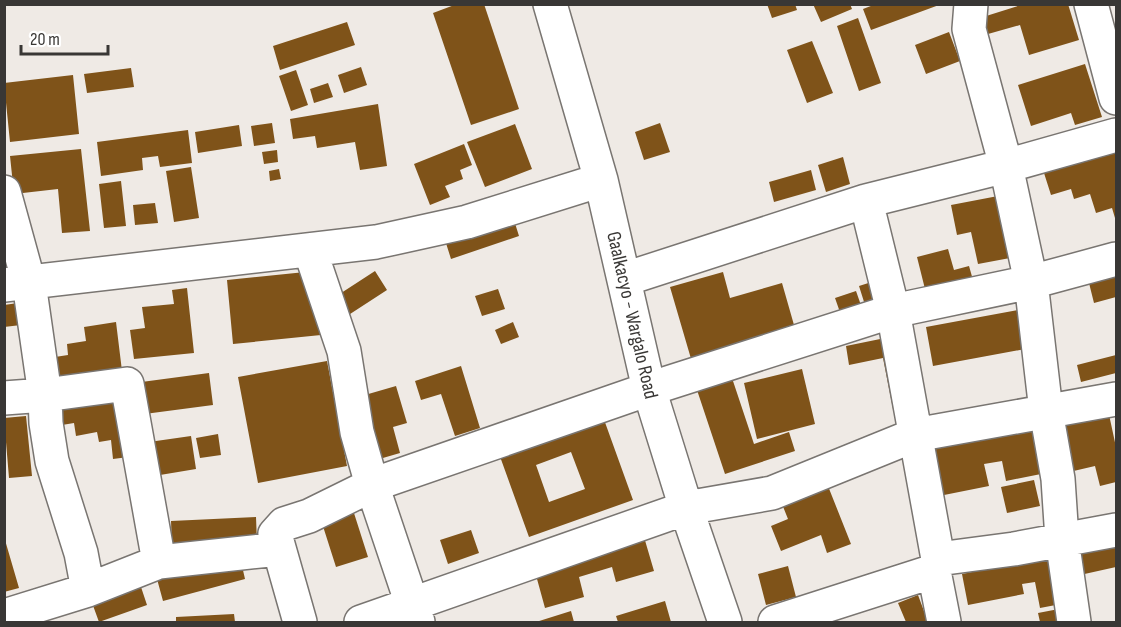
<svg xmlns="http://www.w3.org/2000/svg" width="1121" height="627" viewBox="0 0 1121 627" font-family="'Sofia Sans Condensed',sans-serif">
	<style>
		.building { fill: #7f5319; fill-rule: evenodd }
		.lines { fill: none; stroke-linecap: round; stroke-linejoin: round }
		.minor-casing { stroke: #797571; stroke-width: 36 }
		.minor { stroke: #fff; stroke-width: 33 }
		.labels { text-anchor: middle; stroke-width: 6; stroke-linejoin: round; paint-order: stroke }
		.street-label { font-size: 20px; fill: #393735; stroke: #fff }
	</style>
	<rect width="100%" height="100%" fill="#efeae5"/>
	<!-- building -->
	<path class="building" d="M457,4H484L519,109L471,125L433,13Z
		M767,4H795L797,10L772,18Z
		M813,4H850L852,9L821,22Z
		M876,4H939V5L871,30L863,9Z
		M1024,4H1068L1079,40L1029,55L1020,25L988,34L983,17Z
		M858,18L881,83L859,91L837,26Z
		M347,22L355,45L280,70L273,46Z
		M949,32L960,61L926,74L915,45Z
		M812,41L833,93L807,103L787,50Z
		M1085,64L1102,117L1075,125L1071,113L1031,126L1018,85Z
		M361,67L367,85L344,93L338,75Z
		M131,68L134,87L87,93L84,74Z
		M296,70L308,105L291,111L279,76Z
		M73,75L79,134L10,142L4,83Z
		M328,83L333,97L314,103L310,89Z
		M378,104L387,166L360,170L355,142L317,148L315,136L293,139L290,119Z
		M272,123L275,143L254,146L251,126Z
		M660,123L670,152L644,160L635,132Z
		M515,124L532,169L485,187L467,142Z
		M239,125L242,146L198,153L195,132Z
		M188,130L192,163L160,167L158,156L142,158L143,170L101,176L97,142Z
		M464,144L472,165L460,170L463,179L445,186L450,197L430,205L414,164Z
		M81,149L90,231L62,233L58,189L14,194L10,156Z
		M277,150L278,162L264,164L262,152Z
		M1116,151V217L1115,218L1112,208L1096,213L1090,194L1074,199L1071,189L1051,195L1044,173Z
		M843,157L850,184L826,192L818,165Z
		M191,167L199,218L174,222L166,171Z
		M279,169L281,179L270,181L269,171Z
		M811,170L816,190L774,202L769,182Z
		M121,181L126,226L104,228L99,184Z
		M998,196L1010,258L978,264L971,232L957,235L951,205Z
		M155,203L158,223L135,225L133,205Z
		M513,217L519,236L451,259L445,240Z
		M948,249L954,270L969,266L973,280L926,293L917,257Z
		M315,271L321,335L233,344L227,280Z
		M375,271L387,290L347,316L335,297Z
		M723,272L730,298L782,283L798,339L694,369L670,287Z
		M1116,276V297L1094,303L1089,283Z
		M881,279L887,298L865,305L859,286Z
		M187,288L194,353L134,359L130,330L145,328L142,307L174,304L172,290Z
		M498,289L505,309L482,316L475,296Z
		M856,291L863,311L842,318L835,298Z
		M18,303L21,325L4,327V305Z
		M1018,310L1025,349L933,366L926,327Z
		M116,322L122,371L58,379L55,357L68,355L67,344L86,341L84,327Z
		M513,322L519,337L501,344L495,330Z
		M890,337L904,407L893,409L883,358L849,365L846,346Z
		M1116,355V373L1081,382L1077,365Z
		M327,361L347,466L258,483L238,377Z
		M461,366L480,428L455,436L441,394L421,400L415,381Z
		M802,369L815,424L757,439L744,383Z
		M209,373L213,405L137,415L134,383Z
		M732,378L754,444L789,432L795,451L725,474L697,390Z
		M396,386L407,423L393,427L400,453L376,460L358,397Z
		M127,398L136,456L113,459L111,440L99,442L97,432L76,436L74,423L56,426L59,408Z
		M1108,410L1116,447V482L1100,486L1095,466L1065,473L1054,423Z
		M602,414L633,500L529,537L498,451ZM571,452L585,489L549,502L536,465Z
		M26,416L32,476L9,478L4,418Z
		M1036,420L1046,473L1006,481L1002,461L984,464L989,486L944,495L933,440Z
		M218,434L221,455L200,458L196,438Z
		M191,436L196,469L154,476L149,442Z
		M1034,480L1040,506L1007,513L1001,487Z
		M826,481L851,544L827,553L821,535L781,551L771,526L788,519L780,499Z
		M353,510L368,557L336,567L321,520Z
		M256,517L257,543L172,547L171,521Z
		M471,530L479,553L448,564L440,540Z
		M644,537L654,571L616,582L612,567L579,577L584,597L545,608L534,568Z
		M5,540L19,588L4,592V541Z
		M1116,540V567L1080,575L1075,548Z
		M1051,556L1061,604L1040,608L1035,582L1022,584L1024,594L968,605L962,574Z
		M240,557L245,579L163,601L157,579Z
		M788,566L796,597L766,605L758,574Z
		M140,584L147,605L99,622L91,600Z
		M918,595L928,622H906L898,603Z
		M665,601L671,622H618L616,616Z
		M1064,608L1066,622H1040L1038,613Z
		M571,611L574,622H536Z
		M234,614L235,622H176V617Z"/>
	<g class="lines">
		<defs>
			<path id="minor" d="M550,4L601,180L649,389L686,508L725,622
				M971,4L969,29L1006,166L1031,282L1046,411L1058,479L1062,539L1074,622
				M1091,4L1116,98
				M4,192L29,283L45,395L46,423L52,461L81,553L88,590
				M866,201L893,311L1031,282L1116,259
				M310,250L344,351L357,432L372,485L418,622
				M625,279L866,201L1006,166L1116,135
				M4,285L376,242L467,222L601,180
				M4,398L45,395L127,384L159,562
				M934,571L944,622
				M4,616L88,590L159,562L279,549
				M300,622L275,534L284,524L309,516L372,485L649,389L893,311L938,559
				M361,622L686,508L772,493L915,435L1116,399
				M775,622L934,571L938,559L1014,549L1116,530"/>
		</defs>
		<!-- minor casing -->
		<use href="#minor" class="minor-casing"/>
		<!-- minor -->
		<use href="#minor" class="minor"/>
	</g>
	<g class="labels">
		<!-- street labels -->
		<g class="street-label">
			<text transform="translate(633 315) rotate(77)" y="7">Gaalkacyo - Wargalo Road</text>
		</g>
	</g>
	<!-- border -->
	<rect width="1121" height="627" fill="none" stroke="#393735" stroke-width="12"/>
	<!-- scale -->
	<path d="M21 45v9h87v-9" fill="none" stroke="#393735" stroke-width="3"/>
	<text x="30" y="45" font-size="18" fill="#393735" stroke="#ffffff" stroke-width="4.5" paint-order="stroke">20 m</text>
</svg>
